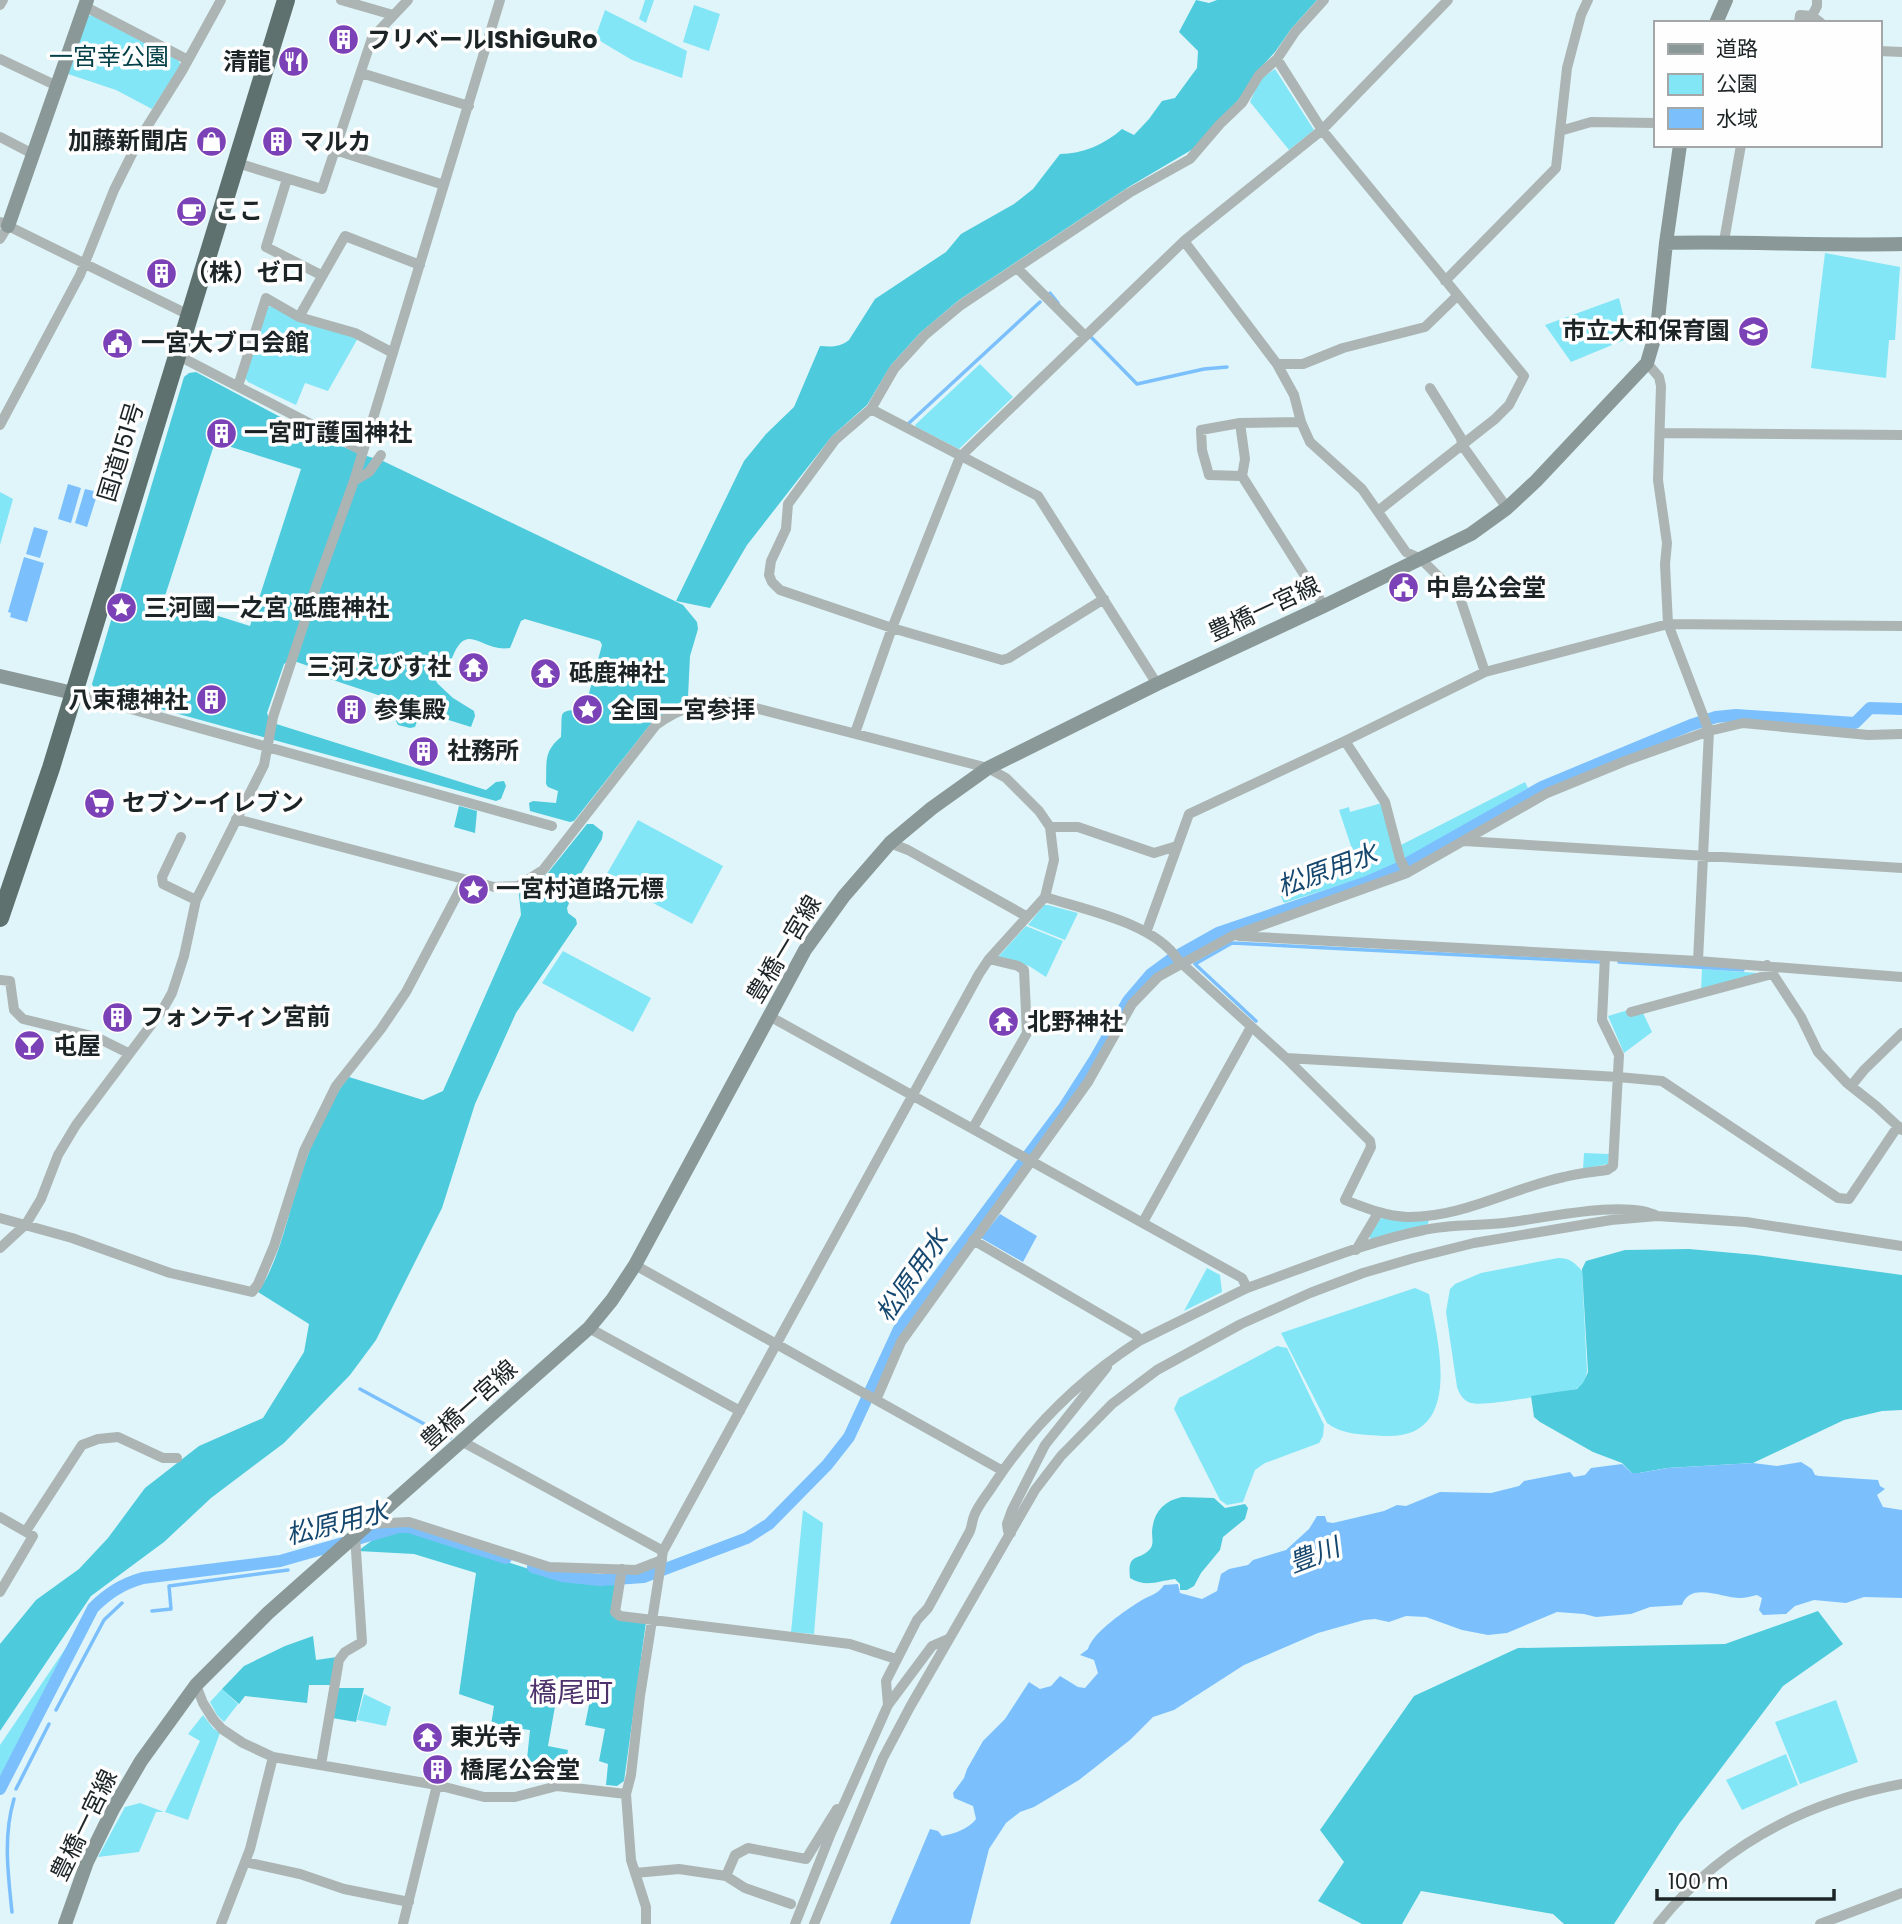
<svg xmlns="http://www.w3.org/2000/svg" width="1902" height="1924" viewBox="0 0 1902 1924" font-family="Poppins,'Noto Sans JP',sans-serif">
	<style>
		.green { fill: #83e6f6 }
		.forest { fill: #4dcadc; fill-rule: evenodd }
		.water { fill: #7bc0fd }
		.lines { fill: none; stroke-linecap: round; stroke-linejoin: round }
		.stream { stroke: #7bc0fd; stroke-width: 3.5 }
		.canal { stroke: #7bc0fd; stroke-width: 12 }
		.street { stroke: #acb5b4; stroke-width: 10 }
		.secondary { stroke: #8a9897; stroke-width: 14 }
		.highway { stroke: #5e716f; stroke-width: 18 }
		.labels { text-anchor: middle; stroke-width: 7; stroke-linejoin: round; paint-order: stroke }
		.poi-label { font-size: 24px; font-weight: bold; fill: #1c2426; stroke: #fefefe; text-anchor: start }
		.park-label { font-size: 24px; fill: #044047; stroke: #fefefe }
		.street-label { font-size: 24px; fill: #1c2426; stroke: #fefefe }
		.water-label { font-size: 26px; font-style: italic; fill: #15476e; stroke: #fefefe }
		.quarter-label { font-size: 28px; fill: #4d326c; stroke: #fefefe }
	</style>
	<rect width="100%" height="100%" fill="#e0f5f9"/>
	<!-- green -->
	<path class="green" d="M645,0H654L646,23L639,19Z
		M694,5L720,14L709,51L683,42Z
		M605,10L687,51L682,78L632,60L595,38Z
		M91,15L178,60L181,65L152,109L116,90L68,74L86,17Z
		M1275,69L1314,130L1289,150L1250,102L1260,79Z
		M1825,253L1900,267L1895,340H1889L1886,378L1811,368Z
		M1619,298L1629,338L1571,362L1545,325Z
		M272,306L358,338L328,391L305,383L296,405L248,382L245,378L267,307Z
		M980,364L1013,397L959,449L916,427L915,425Z
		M0,492L13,499L0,545Z
		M1525,782L1528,788L1405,859L1401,845Z
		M1382,803L1398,863L1365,877L1284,903L1279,893L1346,869L1344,863L1355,858L1339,810L1349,807L1350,812Z
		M638,820L723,866L692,924L605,877Z
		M1044,905H1048L1078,913L1065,940L1028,925Z
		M1026,926L1063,941L1046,977L1029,966L998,957Z
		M563,951L651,998L633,1032L542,983Z
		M1702,969L1757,973L1761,975L1701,990Z
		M1628,1010L1642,1011L1652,1032L1624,1053L1608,1016Z
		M1584,1153L1609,1154L1608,1164L1583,1169Z
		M1384,1217L1429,1219L1428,1224L1371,1240L1369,1236L1380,1219Z
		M1558,1258C1570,1258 1574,1262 1582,1271L1587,1372L1583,1385L1576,1389C1556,1393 1487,1407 1471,1403C1463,1401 1459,1393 1457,1387L1446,1312L1450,1289L1455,1284L1481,1273Z
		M1207,1268L1220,1275L1222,1292L1184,1311Z
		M1415,1288L1429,1294C1438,1342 1465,1440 1384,1436C1364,1434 1344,1436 1327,1423L1281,1333Z
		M1277,1346L1287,1348L1324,1425L1323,1436L1319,1443L1265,1463L1255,1470L1243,1502L1227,1505L1220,1500L1174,1409L1179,1398Z
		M803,1510L823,1523L814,1634L791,1632Z
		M76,1633L0,1776V1745Z
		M222,1689L238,1704L224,1722L217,1715L210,1702Z
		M364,1694L391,1707L386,1726L357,1720Z
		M1836,1700L1858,1762L1800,1784L1775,1722Z
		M203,1715L213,1728L220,1733L188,1820L165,1812L200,1741L188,1734Z
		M1786,1754L1798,1785L1742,1810L1726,1780Z
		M140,1803L164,1812H156L139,1852L98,1857L125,1807Z"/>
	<!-- forest -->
	<path class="forest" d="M1196,0L1209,3L1217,0H1317L1291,29L1275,52L1256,73L1239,99L1193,149L1127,188L959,300L920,333L891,365L867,405L832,436L747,545L710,608L676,601L744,461L766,434L794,407L820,346C832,347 840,347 849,340L875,299L946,252L961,234L1014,204L1033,189L1060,154C1083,154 1105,144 1122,129L1134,135L1149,119L1162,101L1175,98L1197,68L1198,51L1179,32Z
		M196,372L286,420L357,453L383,461L683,605L697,622L698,629L690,656L688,697L653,721L574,821L570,822L530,811L529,803L533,801L556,803L558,791L548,787L546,784C547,762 543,752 561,737C563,708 556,713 585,708L602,645L600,641L525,619L521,621L510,648C480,653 466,616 450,664L440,669L436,681L438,684L453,698L474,711L475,716L471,727L423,712L420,713L415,727L410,728L398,725L396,721L398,703L396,701L324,677L320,670L291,660L284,664L267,713L270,722L486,790L496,782L504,781L506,786L501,799L496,801L95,691L92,684L184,377L189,373ZM215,442L301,469L250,626L164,599Z
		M459,806L477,811L475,833L454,827Z
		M587,824H593L603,832L602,839L582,872L567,908L568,913L576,919L577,924L516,1013L475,1104L442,1208L376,1340L350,1375L284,1443L211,1498L164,1542L91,1596L0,1731V1644L36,1600L79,1569L108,1538L145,1488L199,1446L263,1418L304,1352L309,1324L258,1292C272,1272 280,1246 287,1222C301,1175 317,1115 349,1077L423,1100L443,1091L521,915L519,895L520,891L547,874Z
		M1689,1249L1756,1255L1902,1275V1410L1882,1411L1844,1420L1753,1463L1667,1468L1639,1473H1632L1622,1463L1593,1452L1540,1422L1534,1417L1531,1396L1577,1389L1583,1383L1588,1372L1582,1269L1586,1261L1625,1250Z
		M1182,1497L1214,1498L1225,1508L1245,1504L1248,1508L1245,1519L1223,1537L1220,1550L1201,1573L1194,1586L1187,1590H1180V1584L1175,1579C1158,1581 1146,1588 1130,1578C1127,1551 1139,1562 1150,1549C1154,1544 1152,1538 1152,1532C1153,1513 1163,1501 1182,1497Z
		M400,1529L409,1530L560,1579L600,1584L617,1583L613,1613L646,1622L624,1781L617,1786L606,1785L608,1764L599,1761L605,1729L585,1725L590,1700L557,1695L548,1746L568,1750L563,1780L549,1782L526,1769L530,1730L491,1725L494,1706L459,1694L476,1573L414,1554L358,1551L382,1533Z
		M1818,1611L1843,1644L1783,1686L1679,1824L1614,1924H1564L1553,1914L1421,1891L1402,1924H1362L1318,1901L1344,1862L1320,1830L1414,1696L1518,1648L1725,1644Z
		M313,1636L316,1660L337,1657L331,1685H309L307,1703L245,1696L239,1704L222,1689L244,1666L285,1646Z
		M338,1688H364L356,1722L332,1718Z"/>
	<!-- water -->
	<path class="water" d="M68,484L81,488L71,523L58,519Z
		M85,489L98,492L87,527L75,523Z
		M34,527L48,531L40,558L26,554Z
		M24,557L44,563L27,622L10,617L11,613L8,612Z
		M1000,1214L1037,1236L1023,1262L981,1238Z
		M1801,1462L1812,1469L1815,1475L1819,1476L1878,1480L1880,1486L1885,1489L1877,1495L1883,1507L1902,1510V1598L1864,1597L1846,1603L1814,1600L1795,1606L1786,1614L1763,1615L1759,1610L1762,1598L1757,1595C1752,1596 1745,1598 1740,1598C1723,1598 1690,1581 1682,1605L1650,1607L1631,1614L1596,1617L1584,1614L1557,1612L1507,1633L1488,1635L1462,1630L1426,1617L1406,1616L1389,1622L1375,1619L1364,1620L1318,1633L1244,1665L1174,1710L1153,1717L1130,1740L1079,1780L1034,1807L1020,1812L1006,1823L989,1849L970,1924H890L930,1829L938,1831L942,1836C953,1834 969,1829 976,1819L973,1806L954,1798L953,1793L964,1778L967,1769L983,1741L1005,1719L1029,1682L1040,1689L1051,1686L1060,1676L1078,1687L1085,1688L1098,1673L1094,1660L1080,1655L1088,1649C1093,1632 1126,1610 1142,1600C1151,1595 1158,1594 1164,1585L1178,1584L1180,1593L1202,1599L1217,1591L1221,1574L1229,1569L1248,1565L1253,1560L1286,1550L1309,1529L1317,1516H1325L1327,1522L1333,1523L1384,1511L1397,1505L1406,1506L1440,1492L1491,1493L1519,1486L1524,1481L1570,1472L1574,1477L1585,1475L1591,1468L1622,1464L1632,1473H1639L1668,1468L1753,1463L1777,1466Z"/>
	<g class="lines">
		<!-- stream -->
		<path class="stream" d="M1050,293L1058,303
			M1088,334L1137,384L1204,369L1227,367
			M908,424L1040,302
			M1619,962L1743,970
			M1256,1021L1195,964L1232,943L1599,962
			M360,1389L450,1438
			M152,1611L171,1609L169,1586L288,1570
			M56,1710L104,1620L122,1603
			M16,1789L49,1724
			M12,1912C8,1874 3,1836 14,1799"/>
		<!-- canal -->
		<path class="canal" d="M533,1567L562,1576L600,1580L644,1577L747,1538L769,1524L827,1465L849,1437L899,1329L1065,1106L1095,1059L1128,1001L1151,974L1170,960L1218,933L1367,882L1399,868L1542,787L1691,725L1716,717L1736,715L1855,723L1870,708L1902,709
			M0,1789L93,1608C108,1593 122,1584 143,1578L280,1561L399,1527H409L506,1558"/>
		<!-- street -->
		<path class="street" d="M341,0L393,15
			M1817,0V6L1812,16L1821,23
			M0,5L3,0
			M84,6L188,60
			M1799,23L1800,15L1812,16
			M1879,51L1902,52
			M0,59L57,86
			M1277,59L1322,130L1524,376L1509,405L1495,419L1378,511
			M361,73L469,106
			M1560,131L1591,122L1655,123
			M0,137L33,154
			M335,150L444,185
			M237,163L322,189L372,38L408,0
			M287,179L266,247L321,275
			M0,222L189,315
			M0,239L8,226
			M1184,241L1277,364L1294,395L1301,422L1310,442L1362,489L1406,552L1421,559L1460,598L1485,672
			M1724,241L1741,145
			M1017,268L1085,336
			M1445,281L1556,168L1567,68L1581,15L1588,0
			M299,317L345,236L420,265
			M177,355L363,451
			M1647,363L1659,377L1661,386L1658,480L1667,543L1665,564L1668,624L1709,731L1698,961
			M1277,364H1303L1343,348L1425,327L1456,297
			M238,386L266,298L299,317L355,333L393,353
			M1430,388L1461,438L1462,445L1507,508
			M871,409L1038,496L1157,684
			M1240,423L1245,459L1242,476L1324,606
			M0,425L80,275L114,190L140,138L182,71L221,0
			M1661,433L1902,435
			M1242,476L1209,475L1202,450L1201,430L1240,423L1301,422
			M354,481L369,472L381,455
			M1104,599L1009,658L1002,660L892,628L780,590L772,582L769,575L771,561L786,529L788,504L835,440L871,409L894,369L925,335L961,305L1129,193L1190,159L1220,124L1242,103L1259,75L1277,59L1295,32L1324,0
			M73,693L552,826
			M855,733L892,628L960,457L1184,241L1322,130L1448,0
			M1345,741L1385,802L1400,859L1407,873
			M236,819L494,887L518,886L543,870L656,725C680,707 703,701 732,702L988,768L1006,778L1039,811L1050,827L1054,860L1045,897L989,959L979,974L663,1551L640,1696L631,1775L626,1794L631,1860L646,1907V1924
			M1050,827H1078L1154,853L1177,846
			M181,837L162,877L163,884L196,900
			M1464,841L1902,868
			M890,843L908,850L1026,916
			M1045,897C1085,910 1155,923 1178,960L1286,1058L1370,1141L1371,1147L1345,1200C1366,1208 1385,1216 1407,1217C1462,1218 1512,1188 1564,1177C1578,1173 1593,1172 1607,1170L1613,1166L1619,1055L1602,1020L1605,956
			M1147,930L1189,814L1345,741L1485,672L1668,624L1902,626
			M1239,936L1698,961L1902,977
			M1767,965L1801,1017L1818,1052L1847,1083L1876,1106L1902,1130
			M0,980L10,981L14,1010L23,1019L96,1037L128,1053
			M1631,1012L1772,974
			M769,1016L1242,1278L1247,1288C1304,1268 1365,1242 1424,1230C1450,1224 1478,1226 1504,1223C1541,1219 1626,1199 1657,1216
			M1286,1058L1618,1077L1662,1081L1838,1198L1849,1199L1898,1126
			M1851,1086L1864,1070L1902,1033
			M973,1128L1027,1033L1024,970L1018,966L989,959
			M0,1218L72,1238L170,1273L252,1292L258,1284L274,1246L304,1151L336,1086L381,1029L406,992L465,880
			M1143,1222L1251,1027
			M973,1240L1136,1335L1139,1341L1247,1288
			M0,1248L26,1224L41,1199L58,1155L76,1125L163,1009L172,993L184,956L196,900L264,765L273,717L316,587L354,481L500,0
			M1356,1250L1378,1213
			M635,1265L1003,1471
			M589,1328L740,1411
			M876,1400L901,1342L1088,1082L1132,1004L1158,977L1232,936L1407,873L1547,793L1625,761L1709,731L1743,723L1868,735L1902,734
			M463,1442L663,1551
			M0,1517L33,1536L0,1592
			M369,1524L409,1522L549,1567L636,1570L662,1560
			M26,1531L82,1445L98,1439L118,1437L163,1458H177
			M1011,1533L1008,1531L1007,1524L1012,1510L1045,1445L1107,1367
			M622,1569L615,1612L620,1616L850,1644L896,1659
			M196,1685L203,1703L213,1719L222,1729L243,1743L273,1757L437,1785L484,1797H515L557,1786L626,1794
			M888,1705L886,1681L917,1620L928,1608L970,1531C972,1526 972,1521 974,1516C978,1505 988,1494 994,1484C1032,1426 1082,1378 1139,1341
			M321,1765L339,1660L345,1652L362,1642L355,1536
			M245,1862L300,1874L344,1889L409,1902
			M635,1873L679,1869L726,1876L735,1855L748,1848L806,1859L837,1809
			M726,1876L745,1888L791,1904
			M221,1924L250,1849L273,1757
			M403,1924L437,1785
			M795,1924L831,1833L888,1705L932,1646L948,1639
			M814,1924L883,1758L910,1707L1035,1490L1061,1456L1112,1404L1157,1370L1241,1324L1310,1293L1363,1273L1414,1258L1474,1243L1611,1220L1657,1216L1746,1222L1902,1246
			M1658,1924C1720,1846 1805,1802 1902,1784
			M1820,1924L1902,1893"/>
		<!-- secondary -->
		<path class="secondary" d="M1716,23L1726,0
			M8,226L87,0
			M1666,243C1745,241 1823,246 1902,244
			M0,676L73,693
			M65,1924L87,1862L113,1809L141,1761L196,1685L268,1613L589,1328L612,1300L635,1265L805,950L844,896L890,843L932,808L988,768L1157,684L1324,606L1471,534L1507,508L1536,481L1647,363L1657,329L1666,243L1680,145"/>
		<!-- highway -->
		<path class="highway" d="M0,918L51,768L286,0"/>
	</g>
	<!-- icons -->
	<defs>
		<symbol id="building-disc" viewBox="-11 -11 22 22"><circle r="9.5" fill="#7b41b7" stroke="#fefefe"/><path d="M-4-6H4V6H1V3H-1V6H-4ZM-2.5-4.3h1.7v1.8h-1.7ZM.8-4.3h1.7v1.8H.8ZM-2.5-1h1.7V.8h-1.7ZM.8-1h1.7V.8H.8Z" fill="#fff"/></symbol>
		<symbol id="restaurant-disc" viewBox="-11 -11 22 22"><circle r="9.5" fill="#7b41b7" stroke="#fefefe"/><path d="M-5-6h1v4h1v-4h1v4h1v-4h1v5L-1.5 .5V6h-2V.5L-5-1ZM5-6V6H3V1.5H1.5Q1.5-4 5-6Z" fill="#fff"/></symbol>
		<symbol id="shop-disc" viewBox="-11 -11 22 22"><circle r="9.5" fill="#7b41b7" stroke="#fefefe"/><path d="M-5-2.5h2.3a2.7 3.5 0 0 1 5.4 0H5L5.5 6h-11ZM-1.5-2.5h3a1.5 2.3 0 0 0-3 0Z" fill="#fff"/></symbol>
		<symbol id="cafe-disc" viewBox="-11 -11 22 22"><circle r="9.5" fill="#7b41b7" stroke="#fefefe"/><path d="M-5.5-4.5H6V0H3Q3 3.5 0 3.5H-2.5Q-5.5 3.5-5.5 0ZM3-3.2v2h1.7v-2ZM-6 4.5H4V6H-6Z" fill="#fff"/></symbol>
		<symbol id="school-disc" viewBox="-11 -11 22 22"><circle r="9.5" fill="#7b41b7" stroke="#fefefe"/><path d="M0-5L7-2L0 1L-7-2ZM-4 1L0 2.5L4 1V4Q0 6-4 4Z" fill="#fff"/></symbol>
		<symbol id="civic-disc" viewBox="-11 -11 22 22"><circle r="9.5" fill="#7b41b7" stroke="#fefefe"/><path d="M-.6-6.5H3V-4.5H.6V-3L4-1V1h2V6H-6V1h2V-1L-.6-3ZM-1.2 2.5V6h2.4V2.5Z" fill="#fff"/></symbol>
		<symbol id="sight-disc" viewBox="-11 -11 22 22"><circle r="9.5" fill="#7b41b7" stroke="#fefefe"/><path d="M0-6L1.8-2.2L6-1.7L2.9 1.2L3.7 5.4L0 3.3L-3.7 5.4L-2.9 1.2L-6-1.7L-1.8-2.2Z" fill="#fff"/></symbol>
		<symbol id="temple-disc" viewBox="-11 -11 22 22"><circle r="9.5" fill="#7b41b7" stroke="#fefefe"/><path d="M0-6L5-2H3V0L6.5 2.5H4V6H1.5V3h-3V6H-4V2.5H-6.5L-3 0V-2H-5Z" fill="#fff"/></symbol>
		<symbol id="supermarket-disc" viewBox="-11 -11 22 22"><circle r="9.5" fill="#7b41b7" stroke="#fefefe"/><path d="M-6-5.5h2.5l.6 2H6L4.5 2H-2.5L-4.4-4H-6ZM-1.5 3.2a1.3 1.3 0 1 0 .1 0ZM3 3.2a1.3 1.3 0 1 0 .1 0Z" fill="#fff"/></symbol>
		<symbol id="bar-disc" viewBox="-11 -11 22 22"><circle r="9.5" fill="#7b41b7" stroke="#fefefe"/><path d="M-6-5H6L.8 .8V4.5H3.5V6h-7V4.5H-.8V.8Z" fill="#fff"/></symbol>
	</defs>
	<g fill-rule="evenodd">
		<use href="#building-disc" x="326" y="22" width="35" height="35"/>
		<use href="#restaurant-disc" x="276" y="44" width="35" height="35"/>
		<use href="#shop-disc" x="194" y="124" width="35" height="35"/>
		<use href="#building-disc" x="260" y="124" width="35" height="35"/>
		<use href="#cafe-disc" x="174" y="194" width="35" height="35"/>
		<use href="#building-disc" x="144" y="256" width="35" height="35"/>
		<use href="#school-disc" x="1736" y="314" width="35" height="35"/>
		<use href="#civic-disc" x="100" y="326" width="35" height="35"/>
		<use href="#building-disc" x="204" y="416" width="35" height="35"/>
		<use href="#civic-disc" x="1386" y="570" width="35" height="35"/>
		<use href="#sight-disc" x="104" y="590" width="35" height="35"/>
		<use href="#temple-disc" x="456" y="650" width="35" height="35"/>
		<use href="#temple-disc" x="528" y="656" width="35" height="35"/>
		<use href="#building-disc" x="194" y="682" width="35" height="35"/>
		<use href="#building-disc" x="334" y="692" width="35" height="35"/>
		<use href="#sight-disc" x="570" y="692" width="35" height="35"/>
		<use href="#building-disc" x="406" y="734" width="35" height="35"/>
		<use href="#supermarket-disc" x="82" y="786" width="35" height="35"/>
		<use href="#sight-disc" x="456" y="872" width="35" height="35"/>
		<use href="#building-disc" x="100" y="1000" width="35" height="35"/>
		<use href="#temple-disc" x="986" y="1004" width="35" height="35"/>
		<use href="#bar-disc" x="12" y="1028" width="35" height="35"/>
		<use href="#temple-disc" x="410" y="1720" width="35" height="35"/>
		<use href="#building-disc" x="420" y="1752" width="35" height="35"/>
	</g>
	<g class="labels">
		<!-- poi labels -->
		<g class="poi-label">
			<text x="367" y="48">フリベールIShiGuRo</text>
			<text x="271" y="70" text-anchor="end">清龍</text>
			<text x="188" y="149" text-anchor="end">加藤新聞店</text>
			<text x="300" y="150">マルカ</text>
			<text x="215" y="219">ここ</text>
			<text x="185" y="281">（株）ゼロ</text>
			<text x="1730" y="339" text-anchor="end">市立大和保育園</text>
			<text x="141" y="351">一宮大ブロ会館</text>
			<text x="244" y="441">一宮町護国神社</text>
			<text x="1426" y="596">中島公会堂</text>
			<text x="144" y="616">三河國一之宮 砥鹿神社</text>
			<text x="451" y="675" text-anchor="end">三河えびす社</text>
			<text x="569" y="681">砥鹿神社</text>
			<text x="188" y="708" text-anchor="end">八束穂神社</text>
			<text x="374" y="718">参集殿</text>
			<text x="611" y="718">全国一宮参拝</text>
			<text x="447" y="759">社務所</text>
			<text x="122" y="811">セブン-イレブン</text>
			<text x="496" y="897">一宮村道路元標</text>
			<text x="140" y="1025">フォンティン宮前</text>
			<text x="1027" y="1030">北野神社</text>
			<text x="53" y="1054">屯屋</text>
			<text x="450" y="1745">東光寺</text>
			<text x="460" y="1778">橋尾公会堂</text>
		</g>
		<!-- park labels -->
		<g class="park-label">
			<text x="109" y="65">一宮幸公園</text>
		</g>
		<!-- street labels -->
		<g class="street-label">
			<text transform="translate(121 452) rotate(-73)" y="8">国道151号</text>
			<text transform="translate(1264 609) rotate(-25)" y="8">豊橋一宮線</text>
			<text transform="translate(784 949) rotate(-59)" y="8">豊橋一宮線</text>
			<text transform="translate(469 1405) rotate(-42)" y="8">豊橋一宮線</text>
			<text transform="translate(84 1825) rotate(-64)" y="8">豊橋一宮線</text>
		</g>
		<!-- water labels -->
		<g class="water-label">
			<text transform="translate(1327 870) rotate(-20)" y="9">松原用水</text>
			<text transform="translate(912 1276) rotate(-55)" y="9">松原用水</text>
			<text transform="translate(337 1523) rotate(-14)" y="9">松原用水</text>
			<text transform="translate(1314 1555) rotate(-21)" y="9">豊川</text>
		</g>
		<!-- quarter labels -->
		<g class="quarter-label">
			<text x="571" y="1702">橋尾町</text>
		</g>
	</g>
	<!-- legend -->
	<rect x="1654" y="21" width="228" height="126" fill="#fefefe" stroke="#a4a7a8" stroke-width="2"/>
	<rect x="1668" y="44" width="35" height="10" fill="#8a9897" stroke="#a4a7a8" stroke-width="2"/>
	<text x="1716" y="56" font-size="21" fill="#1c2426">道路</text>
	<rect x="1668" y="74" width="35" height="21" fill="#83e6f6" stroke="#a4a7a8" stroke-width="2"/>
	<text x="1716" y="91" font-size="21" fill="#1c2426">公園</text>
	<rect x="1668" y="108" width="35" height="21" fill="#7bc0fd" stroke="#a4a7a8" stroke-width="2"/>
	<text x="1716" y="126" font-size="21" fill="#1c2426">水域</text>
	<!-- scale -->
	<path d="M1657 1889v10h177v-10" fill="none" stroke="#1c2426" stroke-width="3.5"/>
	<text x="1668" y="1889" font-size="21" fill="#1c2426" stroke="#fefefe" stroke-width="5" paint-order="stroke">100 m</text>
</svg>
